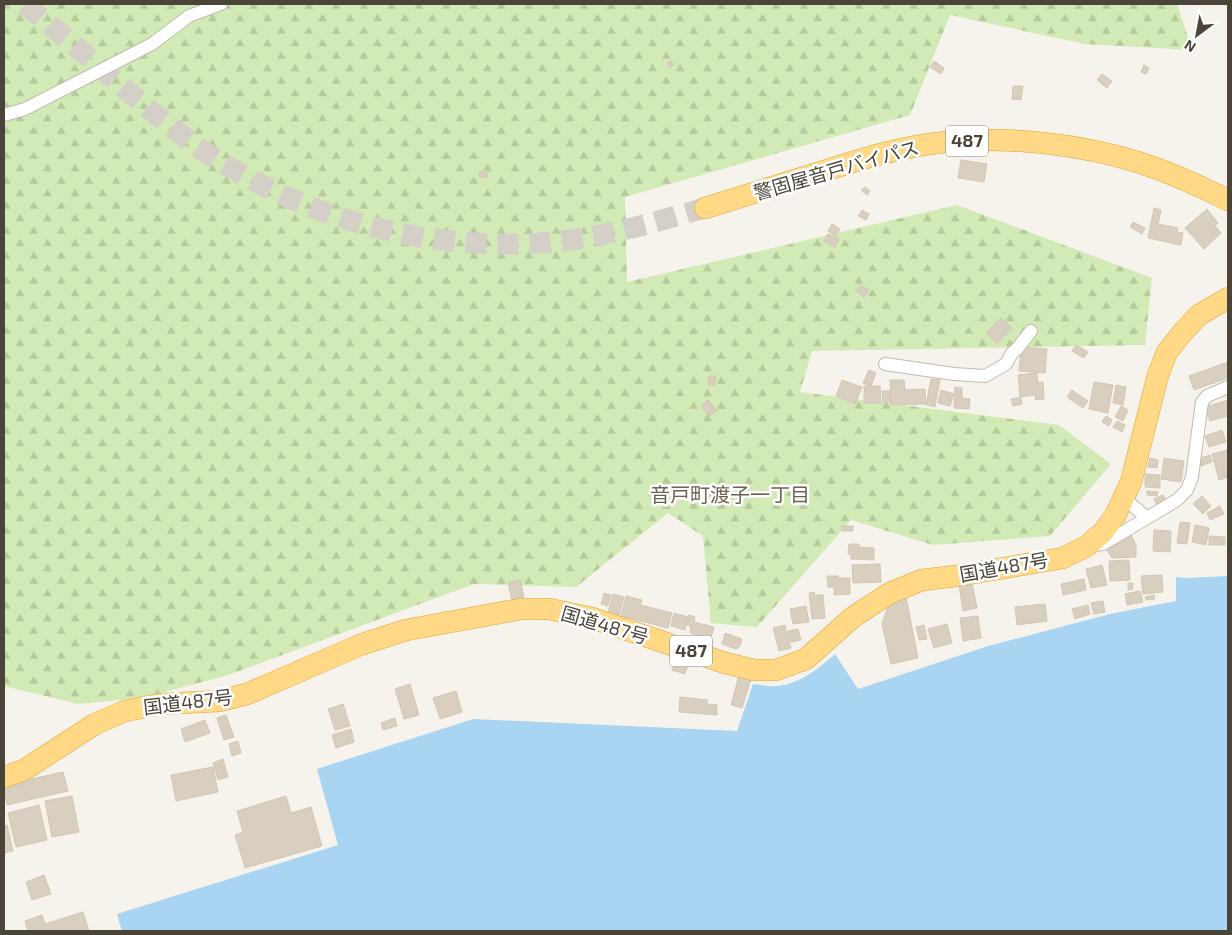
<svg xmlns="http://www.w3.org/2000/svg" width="1232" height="935" viewBox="0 0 1232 935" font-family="'Exo 2','Noto Sans JP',sans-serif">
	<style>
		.forest { fill: url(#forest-firs) }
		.water { fill: #a9d4f2 }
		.building { fill: #d8cfc1; stroke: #d3c7b4 }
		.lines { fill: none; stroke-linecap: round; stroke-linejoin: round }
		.trunk-tunnel { stroke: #d4d0c8; stroke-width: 21; stroke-dasharray: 21 11; stroke-linecap: butt }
		.minor-casing { stroke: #c2bbae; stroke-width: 14 }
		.trunk-casing { stroke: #e0a43c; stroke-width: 22 }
		.minor { stroke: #fff; stroke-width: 12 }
		.trunk { stroke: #ffd985; stroke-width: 21 }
		.labels { text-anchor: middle; stroke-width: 5; stroke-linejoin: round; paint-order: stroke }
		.shield { fill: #fff; stroke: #817c74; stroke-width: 1 }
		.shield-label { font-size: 18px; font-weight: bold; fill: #4b4439 }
		.street-label { font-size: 19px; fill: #4b4439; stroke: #fff }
		.neighbourhood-label { font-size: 20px; fill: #6e6250; stroke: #fff }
	</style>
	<defs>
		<pattern id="forest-firs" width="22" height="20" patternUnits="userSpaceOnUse" patternTransform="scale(1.25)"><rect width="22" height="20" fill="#d2eab5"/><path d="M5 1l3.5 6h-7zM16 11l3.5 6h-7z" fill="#b6ca9c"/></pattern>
	</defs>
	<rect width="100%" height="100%" fill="#f6f3ec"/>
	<!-- forest -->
	<path class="forest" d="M4,4H1177L1192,50L1085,44L950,15L910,115L625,197L627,282L957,205L1152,278L1145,345L812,351L800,392L1059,425L1111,464L1050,536L933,545L851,520L757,627L711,623L703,536L668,513L576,587L474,584L226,676L140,698L78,704L4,686Z"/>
	<!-- water -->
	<path class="water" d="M1228,576V931H122L117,914L338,845L317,769L473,719L737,731L753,684C761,685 769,687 777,686C800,684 819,668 835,654L858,689L988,646L1110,614L1176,601V577L1186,578Z"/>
	<!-- building -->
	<path class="building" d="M671,61L674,65L670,68L667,63Z
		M934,61L944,68L941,74L930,67Z
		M1144,65L1149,68L1146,74L1141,72Z
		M1102,74L1112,81L1107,88L1097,80Z
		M1013,86H1023L1021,100L1012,99Z
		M961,160L987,164L984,182L958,178Z
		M480,171L488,173L487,178L479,176Z
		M865,187L870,191L867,195L861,190Z
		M1154,208L1161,210L1158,224L1178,228L1177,232L1183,233L1181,245L1148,238Z
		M1207,209L1218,223L1215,226L1221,233L1204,249L1185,228Z
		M862,210L869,214L866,220L858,216Z
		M1133,222L1145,228L1142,234L1130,227Z
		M832,224L840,229L836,236L828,231Z
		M828,234L839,239L835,247L824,241Z
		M861,285L869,290L864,297L856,291Z
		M1001,318L1012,328L997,344L986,333Z
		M1076,345L1088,352L1084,358L1072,351Z
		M1021,347L1047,349L1045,373L1019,371Z
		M1228,362V378L1194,390L1189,376Z
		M869,370L876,373L871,386L863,383Z
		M1037,373L1038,383L1043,382L1044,399L1036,400L1035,395L1020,397L1018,375Z
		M709,376H716L715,385H708Z
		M931,379L940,380L935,407L926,405Z
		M842,380L862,387L855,404L836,396Z
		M890,380H904L905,390L925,389L926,404L891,405Z
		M1094,382L1113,385L1108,413L1089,409Z
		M1116,385L1126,387L1123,405L1113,403Z
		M864,386H880L881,403H864Z
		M955,387L962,388V398L970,399L969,409L954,408Z
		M941,390L954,394L950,406L938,403Z
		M1072,390L1088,401L1083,408L1067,397Z
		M882,391H890L891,403H883Z
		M1021,397L1022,404L1013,406L1011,399Z
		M708,400L717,410L710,416L701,406Z
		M1228,400V416L1210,421L1205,407Z
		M1121,406L1128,410L1123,421L1115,417Z
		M1106,416L1112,420L1109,426L1102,422Z
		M1117,421L1125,425L1122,432L1113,427Z
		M1222,430L1226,442L1209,447L1205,436Z
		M1228,450V477L1219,480L1212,454Z
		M1210,455L1212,462L1201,466L1198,459Z
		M1150,458L1158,460L1157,468L1148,467Z
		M1164,458L1184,461L1181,482L1161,479Z
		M1145,474L1160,475V488L1145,487Z
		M1147,491L1158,492L1157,496L1147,495Z
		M1163,495L1166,501L1157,505L1154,499Z
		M1202,496L1211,506L1203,514L1193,504Z
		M1220,506L1224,514L1210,520L1207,513Z
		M1180,522L1190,523L1187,544L1177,543Z
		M1195,525L1209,528L1206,545L1192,542Z
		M842,526H853V531H842Z
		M1154,530L1171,531L1170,552L1153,551Z
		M1130,533L1136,545V557L1112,558L1106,549Z
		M1209,536L1225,537V545H1209Z
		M849,544H859V547L874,548V560L851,559V554H848Z
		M1129,560L1130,580L1110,581L1109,561Z
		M880,564L881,582L853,583L852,565Z
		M1102,565L1107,585L1091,588L1086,569Z
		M1162,575L1163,592L1143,594L1141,576Z
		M827,576H838V578H850V594L834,595V587H828Z
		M1084,579L1086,590L1063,595L1061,584Z
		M520,580L524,597L512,600L508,583Z
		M972,583L977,608L963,611L959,585Z
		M1128,583H1133V589L1128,590Z
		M1140,591L1143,602L1127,605L1125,594Z
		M814,592L815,595H823L825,618L812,619L809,593Z
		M604,593L611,595L608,606L601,604Z
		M613,594L624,597L619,616L608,613Z
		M1154,595L1155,599L1146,600L1145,597Z
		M626,596L642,600L640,605L672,613L668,628L621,616Z
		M906,597L918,658L891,664L882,624L888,606Z
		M1103,601L1105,612L1094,614L1091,603Z
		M1045,604L1047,621L1017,625L1015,607Z
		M1088,605L1090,614L1075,619L1072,609Z
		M806,606L809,622L793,624L790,609Z
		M674,613L688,617L685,630L671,626Z
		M689,615L695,617L694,622L714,627L711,638L690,633L691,626L687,625Z
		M978,616L981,638L963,641L960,618Z
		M947,624L952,643L934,648L928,629Z
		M785,625L791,648L779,651L773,628Z
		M924,625L927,639L919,640L916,627Z
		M798,629L801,640L791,642L788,631Z
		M725,633L742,639L740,646L736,649L722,644Z
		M675,659L689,663L685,674L672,670Z
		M739,675L751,679L742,708L731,705Z
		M410,684L419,715L404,719L395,689Z
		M456,691L462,712L440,719L433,698Z
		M680,697L708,700L707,704L717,705V715L679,712Z
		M343,704L350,726L335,730L328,709Z
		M226,715L234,737L224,740L217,718Z
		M395,718L397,726L383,730L381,723Z
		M205,720L210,733L185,742L181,729Z
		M351,729L354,742L336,748L332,735Z
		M238,741L241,753L232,756L229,744Z
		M223,759L228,777L218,780L213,763Z
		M213,767L218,792L176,801L171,775Z
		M63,772L68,791L7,805L4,792V785Z
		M72,796L79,832L52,837L45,801Z
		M286,796L291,813L311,807L322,846L245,868L235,835L243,832L237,811Z
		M39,805L47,840L16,847L8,813Z
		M7,825L13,851L4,853V826Z
		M44,875L51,894L32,900L26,882Z
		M83,912L89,931H28L25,921L42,915L45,924Z"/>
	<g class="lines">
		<!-- trunk-tunnel -->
		<path class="trunk-tunnel" d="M25,4C56,30 87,56 117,82C148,108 179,135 213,157C312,221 435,253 553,242C605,237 655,222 705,208"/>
		<defs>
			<path id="minor" d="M4,115L25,109L152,44L189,16L221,4
				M885,364L954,374L985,376L1006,364L1012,353L1017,349L1031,331
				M1124,498L1147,518
				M1094,545L1103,544L1147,518L1177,500L1187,490L1192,477L1202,402L1207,396L1228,387"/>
			<path id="trunk" d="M705,208C744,196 782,184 821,172C861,159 903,146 946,142C1010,136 1080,144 1141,163C1171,173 1200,186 1228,200
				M4,777L24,770L95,724L125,711L161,704L219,701L247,694L360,645L406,630L521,609H549L592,618L725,663L754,670H776L806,659L853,617L890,593L922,580L956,576L1063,558L1087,546L1103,532L1115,516L1131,482L1158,375L1167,352L1183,332L1199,315L1228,298"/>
		</defs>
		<!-- minor casing -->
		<use href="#minor" class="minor-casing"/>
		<!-- trunk casing -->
		<use href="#trunk" class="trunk-casing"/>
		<!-- minor -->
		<use href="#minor" class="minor"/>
		<!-- trunk -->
		<use href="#trunk" class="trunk"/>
	</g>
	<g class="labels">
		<!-- shield labels -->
		<g class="shield">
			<rect x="946" y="125.5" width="42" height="31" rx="4"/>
			<rect x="670" y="635.5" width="42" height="31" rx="4"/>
		</g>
		<g class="shield-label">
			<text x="967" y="147">487</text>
			<text x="691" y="657">487</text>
		</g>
		<!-- street labels -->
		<g class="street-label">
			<text transform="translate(836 170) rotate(-16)" y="7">警固屋音戸バイパス</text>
			<text transform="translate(1004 567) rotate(-10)" y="7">国道487号</text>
			<text transform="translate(605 625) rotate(16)" y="7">国道487号</text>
			<text transform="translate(188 702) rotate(-7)" y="7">国道487号</text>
		</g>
		<!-- neighbourhood labels -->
		<g class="neighbourhood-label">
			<text x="730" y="502">音戸町渡子一丁目</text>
		</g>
	</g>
	<!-- border -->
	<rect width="1232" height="935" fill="none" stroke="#4b4439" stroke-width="10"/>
	<!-- north arrow -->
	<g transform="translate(1197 35) rotate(212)" stroke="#ffffff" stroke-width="4" paint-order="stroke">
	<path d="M0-4L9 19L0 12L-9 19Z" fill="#4b4439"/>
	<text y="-8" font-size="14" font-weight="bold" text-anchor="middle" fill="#4b4439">N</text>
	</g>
</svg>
